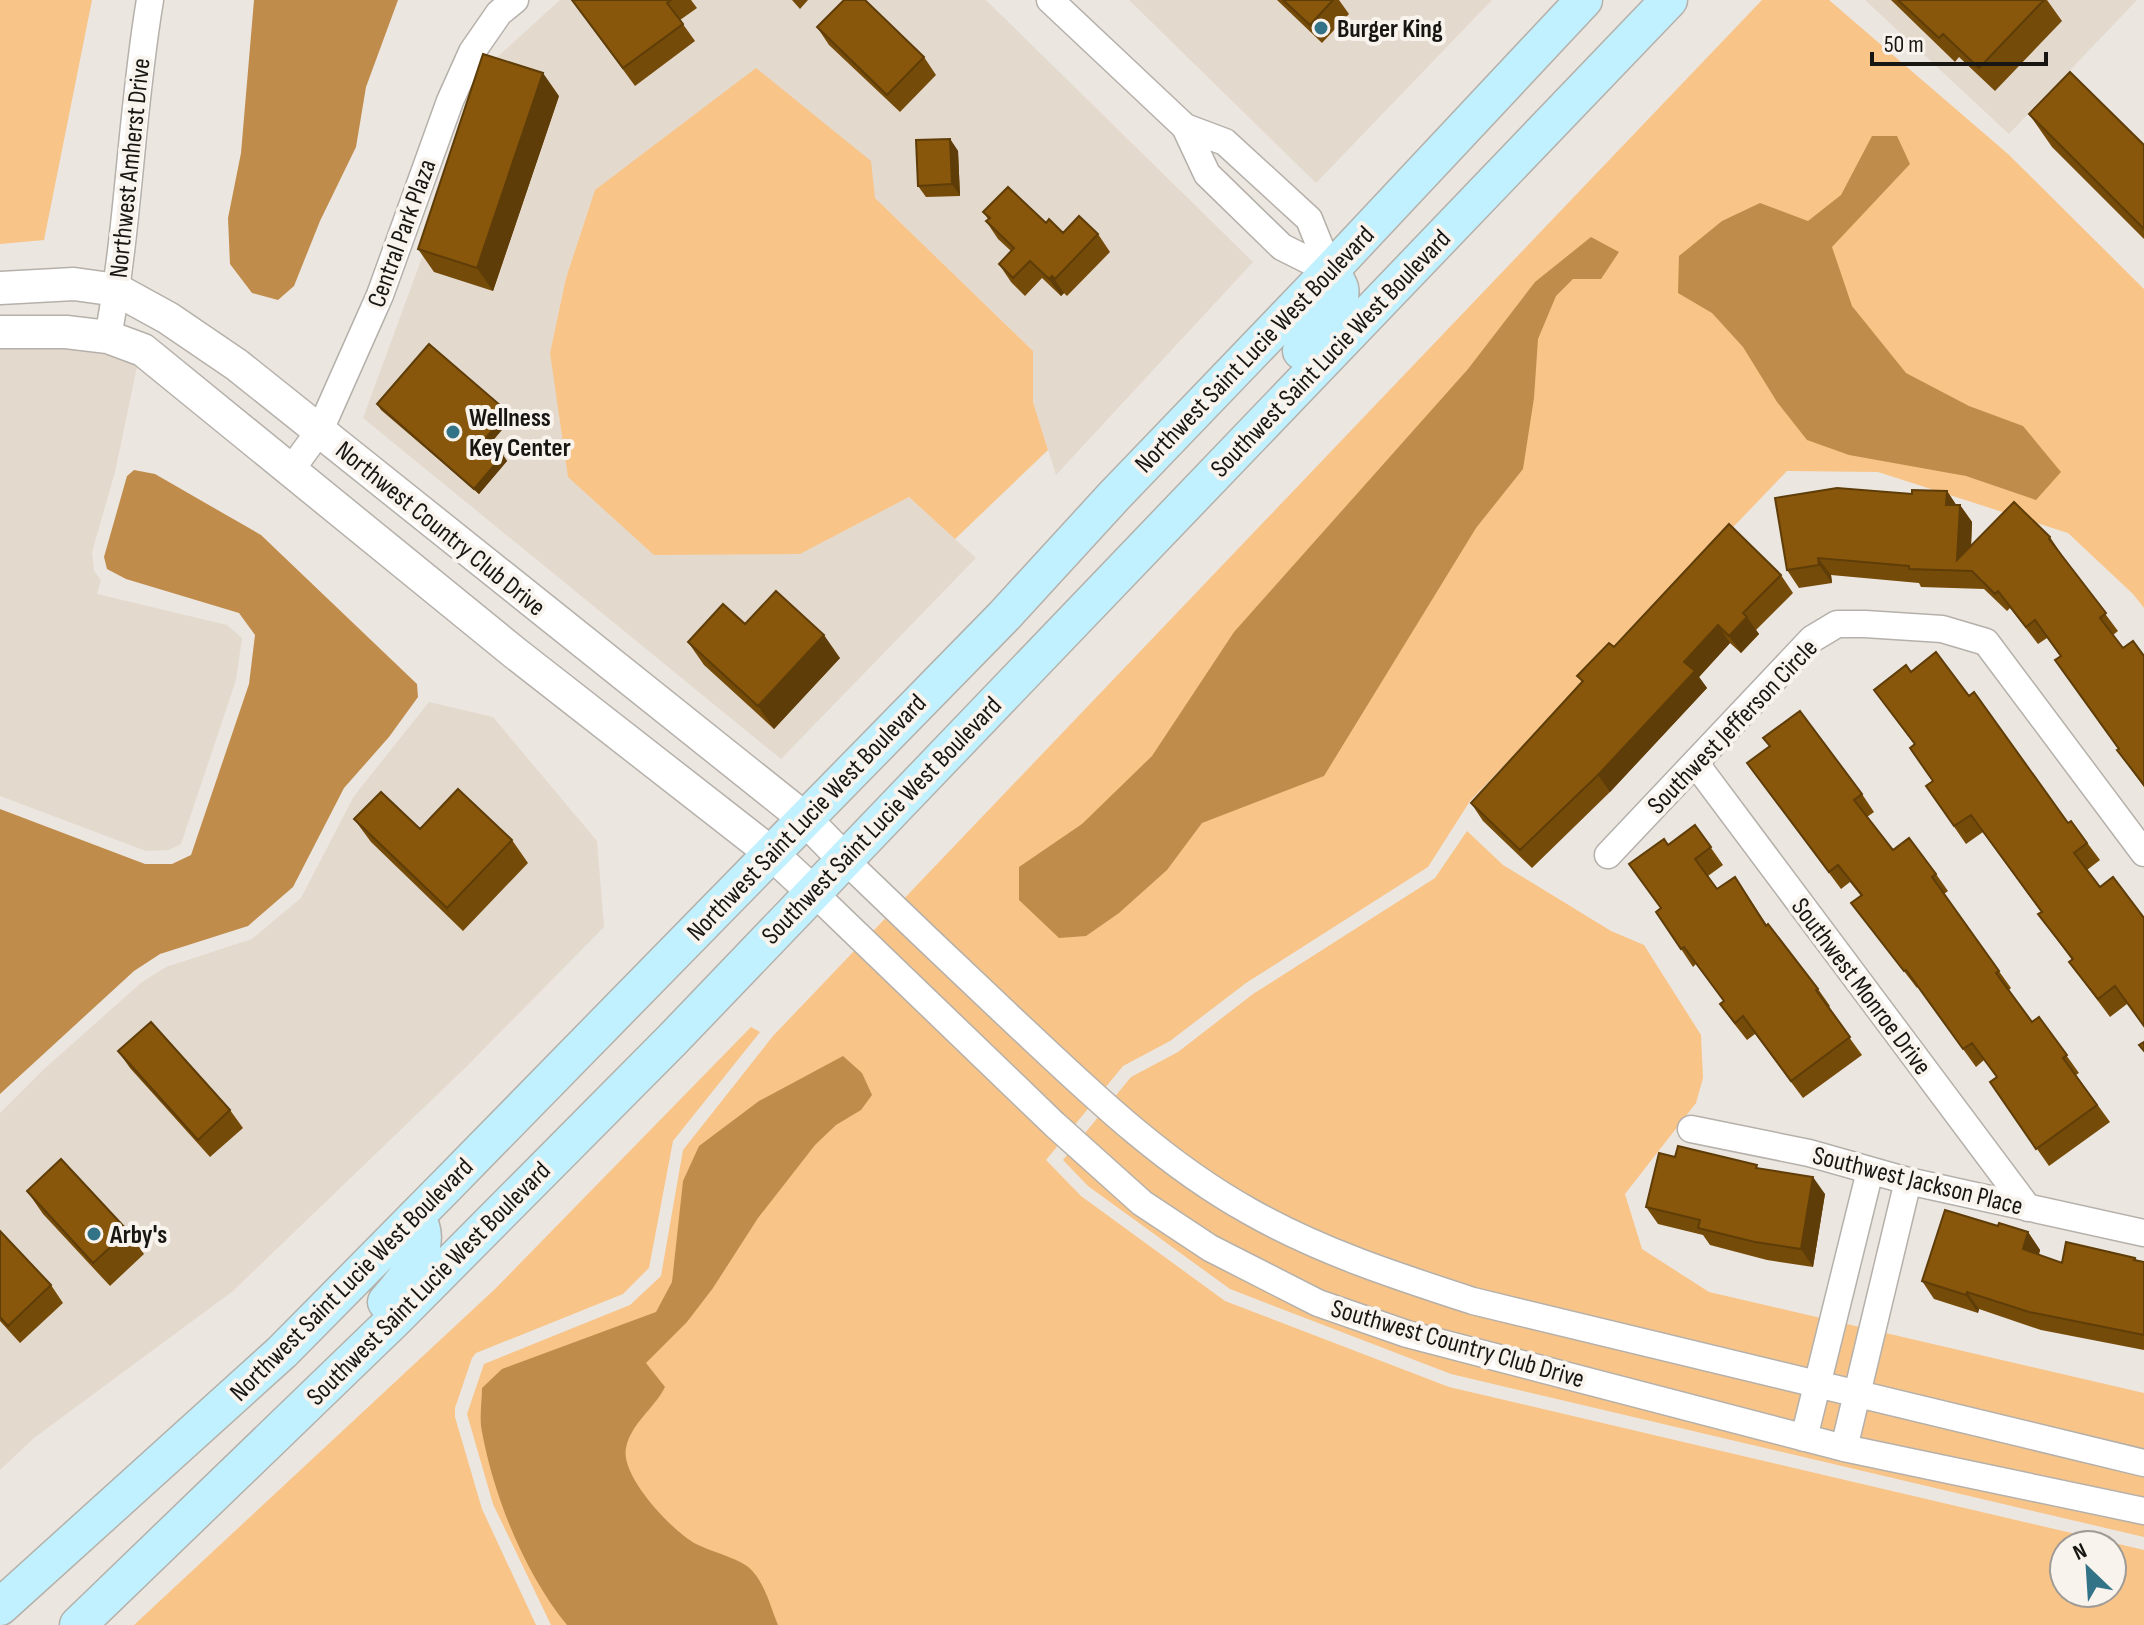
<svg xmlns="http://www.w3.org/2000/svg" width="2144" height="1625" viewBox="0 0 2144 1625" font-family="'Sofia Sans Condensed',sans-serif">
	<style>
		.built { fill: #e4d9cd }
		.green { fill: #f8c487; fill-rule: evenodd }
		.water { fill: #c08c4b }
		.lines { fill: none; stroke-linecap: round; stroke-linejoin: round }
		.minor-casing { stroke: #b5b0aa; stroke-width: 29 }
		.tertiary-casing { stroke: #b5b0aa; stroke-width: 35 }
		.secondary-casing { stroke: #b5b0aa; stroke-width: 39 }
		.minor { stroke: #fff; stroke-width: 26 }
		.tertiary { stroke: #fff; stroke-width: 32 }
		.secondary { stroke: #c1f1fe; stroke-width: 36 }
		.wall { fill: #754b09 }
		.shaded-wall { fill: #5f3d08 }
		.building { fill: #88570b; stroke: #5f3d08; stroke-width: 2 }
		.poi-dot { fill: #337387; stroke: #f9f3ed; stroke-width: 3 }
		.labels { text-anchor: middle; stroke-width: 8; stroke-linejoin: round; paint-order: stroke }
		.poi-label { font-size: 26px; font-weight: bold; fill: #181613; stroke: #f9f3ed; text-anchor: start }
		.street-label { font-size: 26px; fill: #181613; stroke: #f9f3ed }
	</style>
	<rect width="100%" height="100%" fill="#ece6e0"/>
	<!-- built -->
	<path class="built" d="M560,0H986L1253,262L1056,475L1033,402V351L875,198L595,190L566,278L550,353L800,554L909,497L976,558L781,759L363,418L495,59Z
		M1129,0H1492L1316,183Z
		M1865,0H2137L2009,134Z
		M67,345L106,350L138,362L115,472L92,552L94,571L101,580L97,594L227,625L242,638L236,680L181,844L169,850L146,851L0,796V346Z
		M429,702L493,717L597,841L604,927L466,1067L233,1291L34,1438L0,1470V1113L43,1070L142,982L166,967L252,939L301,898L354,796Z"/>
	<!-- green -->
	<path class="green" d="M0,0H92L44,240L0,244Z
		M1762,0H1829L2008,154L2144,289V608L2133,594L2068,533L1878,472L1787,471L1470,801L1428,867L1246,983L1170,1041L1123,1066L1046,1160L1081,1196L1225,1301L1449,1387L2144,1550V1625H551L493,1504L467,1414L484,1364L630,1305L661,1276L683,1150L773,1036ZM2064,1545H2112V1593H2064Z
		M756,68L871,161L875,198L1033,351V402L1048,450L955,539L909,497L800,554L654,555L568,477L550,353L566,278L595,190Z
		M1467,831L1503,865L1611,931L1644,945L1701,1035L1703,1078L1696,1103L1625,1194L1642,1249L1709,1292L2144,1393V1537L1451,1374L1230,1289L1088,1186L1063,1160L1131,1077L1178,1052L1253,994L1435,878Z
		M751,1027L760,1032L673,1141L649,1268L623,1294L476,1353L472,1358L455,1408V1417L482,1509L536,1625H134L495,1289Z"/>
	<!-- water -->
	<path class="water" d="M254,0H398L366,87L356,147L320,221L294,286L278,300L252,293L230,264L228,218L241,153Z
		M1872,136H1897L1910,164L1832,247L1852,306L1906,373L1969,406L2023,426L2061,472L2036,500L1966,476L1849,455L1807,440L1777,402L1743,347L1712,313L1678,293L1679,256L1722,221L1760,203L1808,221L1841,195Z
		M1591,237L1619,252L1601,279H1573L1556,296L1538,339L1534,398L1523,469L1476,528L1324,776L1202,823L1167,870L1119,913L1086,936L1059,938L1019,900V867L1082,824L1152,756L1234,632L1468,369L1535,282Z
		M134,470L155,474L261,535L417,684L418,697L389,737L344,788L293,887L248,926L160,954L134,971L0,1094V809L145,864H172L191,855L249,684L255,635L239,613L126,579L107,569L104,557L127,476Z
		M843,1056L862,1073L872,1095L861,1110L836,1125L815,1145L758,1218L713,1288L687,1322L646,1363L665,1387C654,1409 631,1423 626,1448C620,1476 672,1531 696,1544C710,1551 734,1557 747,1566C764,1579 770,1606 778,1625H567C525,1574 494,1497 482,1432C479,1418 482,1402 482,1388L502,1369L656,1312L672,1282L683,1181L699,1146L759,1101Z"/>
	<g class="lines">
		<defs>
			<path id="minor" d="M1050,0L1185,127L1207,174L1282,247L1330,271
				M1185,127L1225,142L1309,219L1330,271
				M108,337C129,226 131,112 150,0
				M291,470L320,430L380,295L450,101L472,52L499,13L515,0
				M1696,764L2028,1208
				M1608,855L1812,639L1837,624H1865L1942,629L1986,642L2144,853
				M844,859C906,919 969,979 1032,1038C1099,1101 1168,1166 1249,1211C1319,1251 1396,1276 1473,1301L2144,1463
				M813,892L1054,1124L1142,1203L1210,1248L1318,1303L1407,1334L1844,1448L2144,1511
				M1691,1129L1809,1153L1908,1181L2144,1233
				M1804,1438L1870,1171
				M1844,1448L1908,1181"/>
			<path id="tertiary" d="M0,288L74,284L117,290L168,318L237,365L804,818L844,859
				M0,332H66L108,337L143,350L515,653L771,853L813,892"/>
			<path id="secondary" d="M1301,351C1314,337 1345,309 1340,288C1338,282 1333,276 1330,271
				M386,1302C404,1281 437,1246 416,1217
				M0,1607L282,1352L446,1186L1004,616L1114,496L1330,271L1584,0
				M78,1625L395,1319L672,1040L1669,0"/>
		</defs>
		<!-- minor casing -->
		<use href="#minor" class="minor-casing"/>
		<!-- tertiary casing -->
		<use href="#tertiary" class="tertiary-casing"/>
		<!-- secondary casing -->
		<use href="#secondary" class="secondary-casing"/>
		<!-- minor -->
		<use href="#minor" class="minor"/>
		<!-- tertiary -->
		<use href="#tertiary" class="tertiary"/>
		<!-- secondary -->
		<use href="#secondary" class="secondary"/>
	</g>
	<!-- wall -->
	<path class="wall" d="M573,0H691L697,8L680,20L695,41L635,86L585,18Z
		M792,0H808L800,9Z
		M1277,0H1339L1349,14L1322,43Z
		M1891,0H2047L2062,21L1995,91L1959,57L1955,62Z
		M817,27L924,57L936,75L900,112L829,45Z
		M559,96L493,291L434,272L418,249Z
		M2029,114L2144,145V239L2052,147Z
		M950,139L958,151L960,196L926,197L918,186Z
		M983,212L1046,223L1063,233L1098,234L1110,252L1067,296L1064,293L1061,296L1042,278L1025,296L1011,282L999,264L1011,251L998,239L986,221L988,219Z
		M377,404L508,412L512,418L490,444L503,455L507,461L479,494L381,410Z
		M1947,491L1956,505H1960L1972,522L1971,546L2050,537L2062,555V556L2118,631L2113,635L2123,648L2144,656V787L2117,750L2118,749L2060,656L2047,638L2038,644L2010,608L2007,611L1984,589L1921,587L1919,583L1831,575L1832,583L1799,588L1787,570L1912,494Z
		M1781,575L1793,593L1756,630L1759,634L1741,653L1730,643L1699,677L1707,688L1610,792L1532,868L1483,821L1471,803L1582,682L1577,676L1614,647Z
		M745,624L840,658L774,729L704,665L688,642Z
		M1911,672L1969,696L2068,823L2071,821L2100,860L2087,870L2127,1004L2110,1017L2069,962L2072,960L2038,914L2041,912L1983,832L1966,844L1926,786L1933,781L1914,744L1874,690Z
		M1747,763L1862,794L1874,812L1867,817L1893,850L1936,874L1948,891L1944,894L2011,988L2009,990L2032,1022L2039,1017L2079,1073L2076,1075L2110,1122L2049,1166L1990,1082L1997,1077L1984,1060L1976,1067L1918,987L1917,988L1851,903L1861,896L1850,882L1841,889Z
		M354,819L420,829L512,840L528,863L463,931L371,842Z
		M1695,825L1723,865L1708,876L1717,889L1747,895L1767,925L1818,989L1830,1006L1828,1008L1862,1055L1803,1098L1755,1034L1747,1040L1732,1021L1720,1004L1724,1001L1696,964L1693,967L1681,949L1661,908L1668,845Z
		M118,1051L230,1110L243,1128L210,1157L130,1068Z
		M1675,1157L1759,1168L1825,1194L1813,1267L1767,1260L1710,1245L1703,1235L1658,1224L1646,1207Z
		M27,1191L128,1231L144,1254L110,1286L43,1214Z
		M1998,1226L2028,1232L2040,1250L2039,1255L2062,1263L2135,1258L2138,1261L2144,1262V1350L2041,1330L1979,1309L1978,1313L1934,1299L1922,1281Z
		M0,1231L51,1285L63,1303L20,1343L0,1321Z"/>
	<!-- shaded-wall -->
	<path class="shaded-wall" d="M543,73L559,96L493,291L477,268Z
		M950,139L958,151L960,196L952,184Z
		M1052,276L1064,293L1061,296L1049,279Z
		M508,412L512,418L489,445L485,439Z
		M503,455L507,461L479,494L474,489Z
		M1947,491L1959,509L1946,505Z
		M1960,505L1972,522L1970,571L1957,560Z
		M1818,558L1831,575L1832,583L1819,565Z
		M1747,617L1759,634L1741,653L1729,636Z
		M1718,625L1730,643L1699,677L1707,688L1610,792L1598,775L1684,662Z
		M824,635L840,658L774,729L758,706Z
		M1813,1177L1825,1194L1813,1267L1801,1249Z
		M2028,1232L2040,1250L2035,1266L2023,1249Z
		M1967,1292L1979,1309L1978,1313L1966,1295Z"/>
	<!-- building -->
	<path class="building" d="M572,0H671L667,3L683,24L623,68Z
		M844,0H865L924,57L887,95L817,27Z
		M1283,0H1333L1310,25Z
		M1898,0H2044L1979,68L1943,34L1939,38Z
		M483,54L543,73L477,268L418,249Z
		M2070,72L2144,145V229L2029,114Z
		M950,139L952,184L918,186L916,140Z
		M1008,187L1046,223L1049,219L1063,233L1079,216L1098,234L1055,279L1052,276L1049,279L1030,261L1013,278L999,264L1014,248L986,221L990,218L983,212Z
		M429,344L508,412L485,439L503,455L474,489L377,404Z
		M1837,488L1912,494V490L1947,491L1946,505H1960L1957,560L2014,502L2050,537L2049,539L2106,613L2100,618L2123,648L2133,641L2144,656V785L2117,750L2119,749L2055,660L2061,656L2035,620L2026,627L1998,591L1995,594L1972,571L1909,569V566L1818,558L1819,565L1787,570L1775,498Z
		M1729,524L1781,575L1743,613L1747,617L1729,636L1718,625L1684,662L1695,671L1598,775L1520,850L1471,803L1583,681L1577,676L1609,643L1614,647Z
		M776,591L824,635L758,706L688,642L723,604L745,624Z
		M1936,652L1969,696L1974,692L2068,823L2071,821L2087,843L2074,853L2100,887L2113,877L2144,918V1026L2115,986L2098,999L2069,962L2073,959L2038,914L2042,912L1971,815L1954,826L1926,786L1933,781L1910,748L1915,744L1874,690L1906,665L1911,672Z
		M1800,711L1862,794L1854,800L1893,850L1909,838L1936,874L1932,877L1999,971L1996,973L2032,1022L2039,1017L2067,1055L2063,1058L2097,1105L2036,1149L1990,1082L1997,1077L1972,1043L1963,1049L1906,970L1904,971L1851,903L1862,895L1838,865L1829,872L1747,763L1770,746L1763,738Z
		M458,789L512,840L447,908L354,819L381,792L420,829Z
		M1695,825L1711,847L1695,859L1717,889L1735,877L1766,926L1768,924L1818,989L1816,990L1850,1037L1791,1081L1743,1016L1735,1023L1720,1004L1724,1001L1684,947L1681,949L1656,912L1661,908L1629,864L1664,839L1668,845Z
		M151,1022L230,1110L198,1140L118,1051Z
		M2144,1042V1051L2139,1045Z
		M1678,1146L1757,1165L1756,1168L1813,1177L1801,1249L1755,1242L1698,1228L1700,1220L1646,1207L1659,1153L1675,1157Z
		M61,1159L128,1231L93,1263L27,1191Z
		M1945,1210L1998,1226L1999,1223L2028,1232L2023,1249L2062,1263L2066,1242L2135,1258L2134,1260L2144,1262V1335L2029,1312L1967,1292L1966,1295L1922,1281Z
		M0,1231L51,1285L8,1326L0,1317Z"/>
	<!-- markers -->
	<g class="poi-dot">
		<circle cx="1321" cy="28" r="8"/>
		<circle cx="453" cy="432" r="8"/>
		<circle cx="94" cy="1234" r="8"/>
	</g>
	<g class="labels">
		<!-- poi labels -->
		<g class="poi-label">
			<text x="1337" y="37">Burger King</text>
			<text x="469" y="426">Wellness<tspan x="469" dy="30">Key Center</tspan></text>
			<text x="110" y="1243">Arby's</text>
		</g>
		<!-- street labels -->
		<g class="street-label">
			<text transform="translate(129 168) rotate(-84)" y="9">Northwest Amherst Drive</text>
			<text transform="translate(401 233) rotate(-70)" y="9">Central Park Plaza</text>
			<text transform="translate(1254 349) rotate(-46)" y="9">Northwest Saint Lucie West Boulevard</text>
			<text transform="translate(1330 353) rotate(-46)" y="9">Southwest Saint Lucie West Boulevard</text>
			<text transform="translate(441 528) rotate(39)" y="9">Northwest Country Club Drive</text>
			<text transform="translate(1732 726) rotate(-46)" y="9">Southwest Jefferson Circle</text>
			<text transform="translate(806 817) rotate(-46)" y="9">Northwest Saint Lucie West Boulevard</text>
			<text transform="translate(881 820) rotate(-46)" y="9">Southwest Saint Lucie West Boulevard</text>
			<text transform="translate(1862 986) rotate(53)" y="9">Southwest Monroe Drive</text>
			<text transform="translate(1918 1180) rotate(14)" y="9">Southwest Jackson Place</text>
			<text transform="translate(351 1279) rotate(-45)" y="9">Northwest Saint Lucie West Boulevard</text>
			<text transform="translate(428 1283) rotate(-45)" y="9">Southwest Saint Lucie West Boulevard</text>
			<text transform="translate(1458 1343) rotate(16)" y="9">Southwest Country Club Drive</text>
		</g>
	</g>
	<!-- north arrow -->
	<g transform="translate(2088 1569) rotate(335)"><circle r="38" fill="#f9f3ed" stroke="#9f9b96" stroke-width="2"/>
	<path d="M0-6L14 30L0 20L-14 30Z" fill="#337387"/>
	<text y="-12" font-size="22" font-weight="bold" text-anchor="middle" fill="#181613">N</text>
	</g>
	<!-- scale -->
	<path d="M1872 52v12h174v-12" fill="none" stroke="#181613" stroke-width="4"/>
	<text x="1884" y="52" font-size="24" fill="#181613" stroke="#f9f3ed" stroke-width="6" paint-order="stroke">50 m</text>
</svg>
